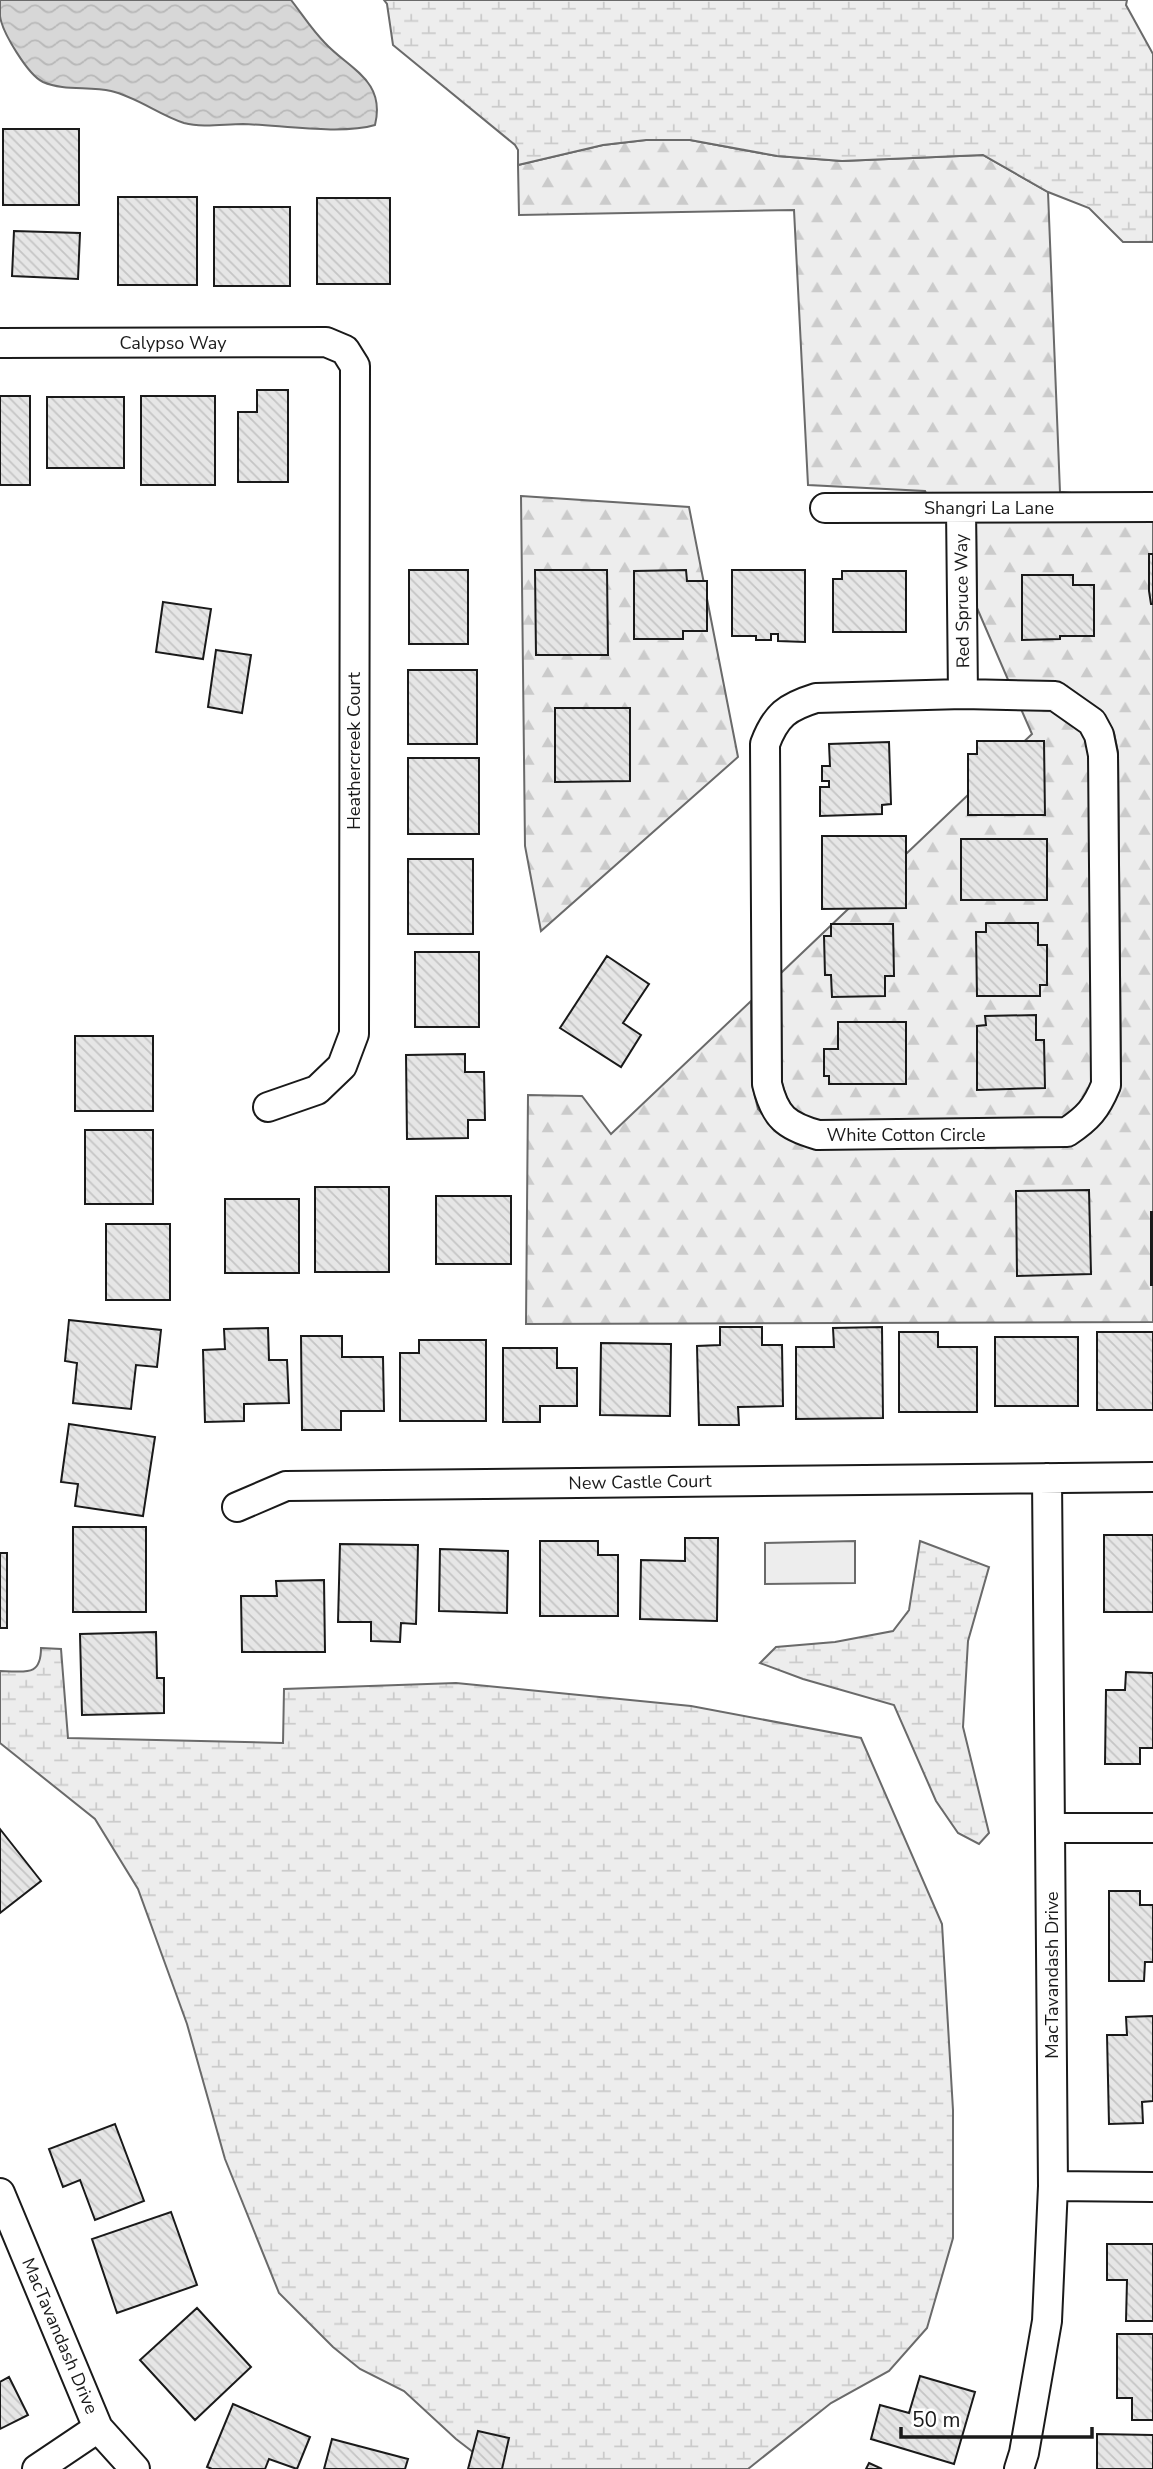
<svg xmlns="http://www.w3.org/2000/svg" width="1153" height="2469" viewBox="0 0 1153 2469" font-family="'Nunito Sans',sans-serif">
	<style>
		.green { fill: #ededed; stroke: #6a6a6a; stroke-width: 2 }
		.forest { fill: url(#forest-firs); stroke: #6a6a6a; stroke-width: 2 }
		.wetland { fill: url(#wetland-marsh); stroke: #6a6a6a; stroke-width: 2 }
		.water { fill: url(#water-waves); stroke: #6a6a6a; stroke-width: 2 }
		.building { fill: url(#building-back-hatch); stroke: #1a1a1a; stroke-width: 2 }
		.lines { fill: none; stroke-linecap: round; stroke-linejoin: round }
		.minor-casing { stroke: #1a1a1a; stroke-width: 32 }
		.minor { stroke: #fff; stroke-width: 28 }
		.labels { text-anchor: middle; stroke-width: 5; stroke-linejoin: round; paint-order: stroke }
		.street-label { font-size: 18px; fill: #1a1a1a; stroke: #fff }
	</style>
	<defs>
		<pattern id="forest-firs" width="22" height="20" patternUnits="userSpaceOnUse" patternTransform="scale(1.75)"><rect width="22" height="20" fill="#ededed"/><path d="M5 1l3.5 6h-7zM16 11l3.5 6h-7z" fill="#cbcbcb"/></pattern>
		<pattern id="wetland-marsh" width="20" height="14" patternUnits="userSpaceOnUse" patternTransform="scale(1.75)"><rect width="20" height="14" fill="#ededed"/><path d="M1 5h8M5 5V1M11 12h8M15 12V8" fill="none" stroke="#cbcbcb"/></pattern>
		<pattern id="water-waves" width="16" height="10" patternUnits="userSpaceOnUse" patternTransform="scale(1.75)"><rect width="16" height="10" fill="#d7d7d7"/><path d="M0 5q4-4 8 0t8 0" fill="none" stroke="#b8b8b8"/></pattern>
		<pattern id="building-back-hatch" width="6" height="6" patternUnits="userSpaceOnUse" patternTransform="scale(1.75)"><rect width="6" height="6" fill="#e6e6e6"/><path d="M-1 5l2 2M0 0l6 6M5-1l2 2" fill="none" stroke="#c5c5c5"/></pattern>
	</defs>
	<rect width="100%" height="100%" fill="#fff"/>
	<!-- green -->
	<path class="green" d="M855,1541V1583L765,1584V1543Z"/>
	<!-- forest -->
	<path class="forest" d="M646,140H690L777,156L842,161L983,155L1048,192L1060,492L1095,495H927L925,491L808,485L794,210L519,215L518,165L603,145Z
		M521,496L689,507L738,757L541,931L525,846Z
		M1153,521V1322L526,1324L528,1095L582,1096L611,1134L751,1001L752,1084L758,1109L785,1137L819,1148L1050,1147C1091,1143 1106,1122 1121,1085L1118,752L1114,733L1105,716L1064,686L1009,682L977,608L976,522Z
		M1021,709L1050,710L1080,730L1085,739L1089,756L1092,1083C1084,1100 1077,1109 1061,1120L821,1122C796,1115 788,1108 782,1083L781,973L1032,734Z"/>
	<!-- wetland -->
	<path class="wetland" d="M384,0H1127L1126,5L1153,54V242H1123L1089,208L1048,192L983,155L842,161L777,156L690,140H646L603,145L518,165V150L515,145L393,45L387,4Z
		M920,1541L989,1567L968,1641L963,1727L989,1833L979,1844L958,1833L936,1801L894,1705L803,1679L760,1663L776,1647L835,1642L893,1631L909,1610Z
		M41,1648L61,1649L68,1738L283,1743L284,1689L456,1683L691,1706L861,1738L942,1924L953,2110V2238L927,2328L889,2371L831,2403L748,2469H495L456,2439L404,2391L360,2369L333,2347L279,2293L225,2159L187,2024L138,1889L95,1819L0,1743V1671C24,1671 41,1678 41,1648Z"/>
	<!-- water -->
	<path class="water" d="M0,0H291C302,14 312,30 325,43C349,69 386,80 375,125C341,135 280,125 243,124C224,124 203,128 184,123C159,115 137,97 111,91C89,86 64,91 43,82C28,75 2,32 0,16C0,11 0,5 0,0Z"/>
	<!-- building -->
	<path class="building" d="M3,129H79V205H3Z
		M118,197H197V285H118Z
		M317,198H390V284H317Z
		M214,207H290V286H214Z
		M14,231L80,233L78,279L12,276Z
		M257,390H288V482H238V412H257Z
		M0,396H30V485H0Z
		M141,396H215V485H141Z
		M47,397H124V468H47Z
		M1149,554H1153V604H1151L1149,591Z
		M409,570H468V644H409Z
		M535,570H607L608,655H536Z
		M686,570L687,581H707V631H683V639H634V571Z
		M732,570H805V642L778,641V634H771V640H756V636H732Z
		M842,571H906V632H833V579H842Z
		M1022,575H1073V585H1094V636H1060V639L1022,640Z
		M163,602L211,609L203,659L156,652Z
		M216,650L251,655L242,713L208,707Z
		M408,670H477V744H408Z
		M555,708H630V781L555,782Z
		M977,741H1044L1045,815H968V754H977Z
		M889,742L891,804L882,805V814L820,816V787H829V781H822V766H830L829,744Z
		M408,758H479V834H408Z
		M822,836H906V908L822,909Z
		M961,839H1047V900H961Z
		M408,859H473V934H408Z
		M986,923H1038V945H1047V985H1040V996H977L976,932H986Z
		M831,924H893L894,976H885V996L832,997L831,975H825L824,936H831Z
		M415,952H479V1027H415Z
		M607,956L649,984L623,1023L641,1035L621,1067L560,1028Z
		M1036,1015V1040H1044L1045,1088L977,1090V1026L986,1025L985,1016Z
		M838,1022H906V1084H829V1076H824V1049H838Z
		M75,1036H153V1111H75Z
		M465,1054V1072H484L485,1120H468V1138L407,1139L406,1055Z
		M85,1130H153V1204H85Z
		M315,1187H389V1272H315Z
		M1089,1190L1091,1274L1017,1276L1016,1191Z
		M436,1196H511V1264H436Z
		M225,1199H299V1273H225Z
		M1151,1212H1153V1285H1151Z
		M106,1224H170V1300H106Z
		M69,1320L161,1330L157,1367L136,1365L131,1409L73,1403L77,1363L65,1361Z
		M720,1327H762V1345H782L783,1406L738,1407L739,1425H699L697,1346L720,1345Z
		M882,1327L883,1418L796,1419V1347H834L833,1328Z
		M268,1328L269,1360H287L289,1403L244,1404V1421L205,1422L203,1350L225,1349L224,1329Z
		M899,1332H938V1347H977V1412H899Z
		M1097,1332H1153V1410H1097Z
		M301,1336H342V1357H383L384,1411H341V1430H302Z
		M995,1337H1078V1406H995Z
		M419,1340H486V1421H400V1353H419Z
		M601,1343L671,1344L670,1416L600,1415Z
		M503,1348H557V1368H577V1406H540V1422H503Z
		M69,1424L155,1437L143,1516L75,1506L78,1484L61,1482Z
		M73,1527H146V1612H73Z
		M1104,1535H1153V1612H1104Z
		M685,1538H718L717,1621L640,1619L641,1560L685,1561Z
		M540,1541H598V1555H618V1616H540Z
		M340,1544L418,1545L416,1624L401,1623L400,1642L371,1641V1622H338Z
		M440,1549L508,1551L507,1613L439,1611Z
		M0,1553H7V1628H0Z
		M324,1580L325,1652H242L241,1596H277L276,1581Z
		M156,1632L157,1678H164V1713L82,1715L80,1634Z
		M1126,1672L1153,1673V1748H1140V1764H1105L1106,1690H1125Z
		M0,1829L41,1881L0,1913Z
		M1109,1891H1140V1905H1153V1962H1145L1144,1981H1109Z
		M1153,2016V2101L1142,2102L1143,2123L1109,2124L1107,2035H1127L1126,2017Z
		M115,2124L144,2201L95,2220L80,2180L63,2187L49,2149Z
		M171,2212L197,2285L117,2313L92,2239Z
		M1107,2244H1153V2321H1126L1127,2280H1107Z
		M197,2308L251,2367L195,2420L140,2360Z
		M1117,2334H1153V2420H1132V2398H1117Z
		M920,2376L975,2392L954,2464L871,2439L880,2405L909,2413Z
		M9,2377L28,2415L0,2429V2382Z
		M233,2404L310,2437L297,2469L269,2459L265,2469H212L207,2467Z
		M478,2431L509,2438L502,2469H468Z
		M1097,2434L1153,2435V2469H1097Z
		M332,2439L408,2459L405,2469H324Z
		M869,2463L882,2469H866Z"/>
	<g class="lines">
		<defs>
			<path id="minor" d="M0,343L326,342L345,350L355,366L354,1034L342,1066L317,1090L268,1107
				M825,508L1153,507
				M961,508L963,694
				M963,694L1055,696L1092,722L1099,735L1103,755L1106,1085C1096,1109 1088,1118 1067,1132L818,1135C786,1126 775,1117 767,1084L765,744C776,715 787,707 816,698Z
				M237,1507L286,1486L1153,1477
				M1051,1828H1153
				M1053,2186L1153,2187
				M0,2193L98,2428L135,2469
				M37,2469L98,2428
				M1019,2469L1024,2453L1047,2321L1053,2186L1047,1478"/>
		</defs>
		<!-- minor casing -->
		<use href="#minor" class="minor-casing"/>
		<!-- minor -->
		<use href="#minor" class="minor"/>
	</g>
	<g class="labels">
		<!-- street labels -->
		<g class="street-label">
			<text x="173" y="349">Calypso Way</text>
			<text x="989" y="514">Shangri La Lane</text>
			<text transform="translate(962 601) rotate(-91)" y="6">Red Spruce Way</text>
			<text transform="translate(354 751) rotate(-90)" y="6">Heathercreek Court</text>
			<text x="906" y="1141">White Cotton Circle</text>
			<text transform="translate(640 1482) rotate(-1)" y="6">New Castle Court</text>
			<text transform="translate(1052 1975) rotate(-90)" y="6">MacTavandash Drive</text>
			<text transform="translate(60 2336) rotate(67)" y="6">MacTavandash Drive</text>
		</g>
	</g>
	<!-- scale -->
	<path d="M901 2427v10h191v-10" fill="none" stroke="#1a1a1a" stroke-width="3.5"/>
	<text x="912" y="2427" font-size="21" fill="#1a1a1a" stroke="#ffffff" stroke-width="5" paint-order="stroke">50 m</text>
</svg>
